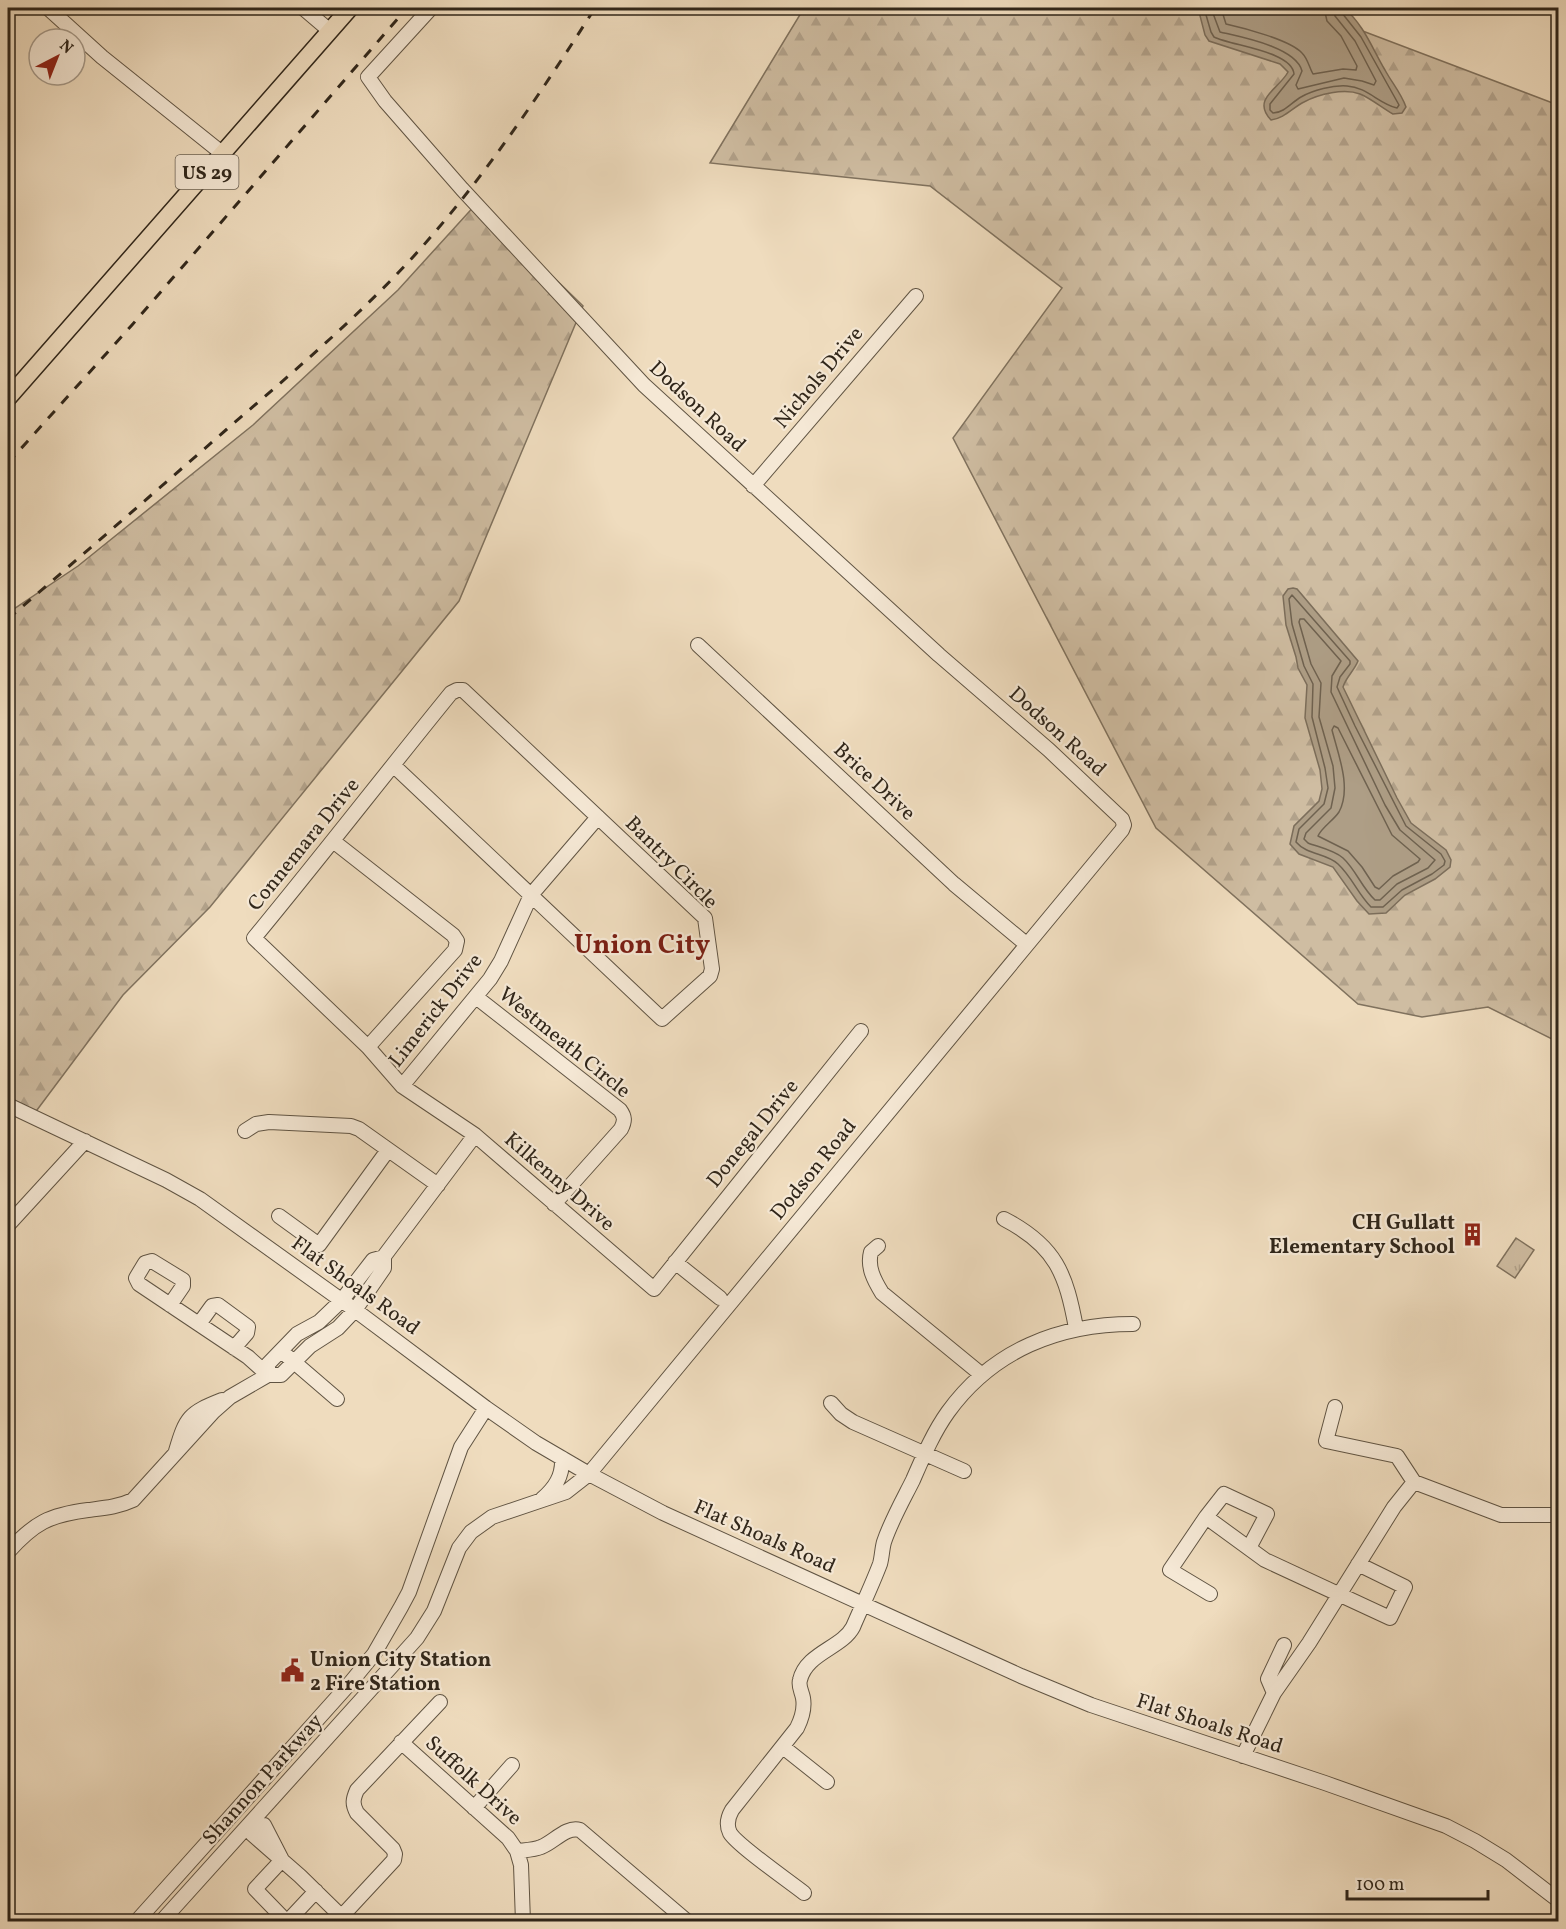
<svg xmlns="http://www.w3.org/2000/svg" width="1566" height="1929" viewBox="0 0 1566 1929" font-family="Vollkorn,serif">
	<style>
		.forest { fill: url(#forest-firs); stroke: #80725e; stroke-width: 1.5 }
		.park { fill: url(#park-tufts); stroke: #80725e; stroke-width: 1.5 }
		.water { fill: #ae9e86; stroke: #7c6e5b; stroke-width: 1.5 }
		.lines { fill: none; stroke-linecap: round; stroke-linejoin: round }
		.shore { stroke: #6f6250; stroke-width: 1.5 }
		.minor-casing { stroke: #605443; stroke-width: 16 }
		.major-casing { stroke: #30261a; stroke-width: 19 }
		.minor { stroke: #f5e8d5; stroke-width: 14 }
		.major { stroke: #efdcbe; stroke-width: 16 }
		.rail { stroke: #30261a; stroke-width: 3; stroke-dasharray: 10 10; stroke-linecap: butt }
		.labels { text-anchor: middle; stroke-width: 4.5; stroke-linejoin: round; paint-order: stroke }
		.shield { fill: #f5e8d5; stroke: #6b6052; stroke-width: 1.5 }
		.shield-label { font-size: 20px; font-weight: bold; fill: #30261a }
		.street-label { font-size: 21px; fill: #30261a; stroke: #f5e8d5 }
		.poi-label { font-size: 21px; font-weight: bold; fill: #30261a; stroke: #f5e8d5; text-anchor: end }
		.district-label { font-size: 27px; font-weight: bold; fill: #7a1f14; stroke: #f5e8d5 }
	</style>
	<defs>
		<pattern id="forest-firs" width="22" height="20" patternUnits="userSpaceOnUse" patternTransform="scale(1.5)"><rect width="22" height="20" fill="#cfbda2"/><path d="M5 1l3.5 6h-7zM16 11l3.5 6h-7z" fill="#b2a28b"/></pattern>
		<pattern id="park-tufts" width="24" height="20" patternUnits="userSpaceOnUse" patternTransform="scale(1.5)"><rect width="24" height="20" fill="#cfbda2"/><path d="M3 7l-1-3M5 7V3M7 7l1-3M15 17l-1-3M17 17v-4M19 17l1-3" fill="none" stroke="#b2a28b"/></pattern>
	</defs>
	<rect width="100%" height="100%" fill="#efdcbe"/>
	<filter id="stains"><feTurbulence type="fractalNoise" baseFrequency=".00333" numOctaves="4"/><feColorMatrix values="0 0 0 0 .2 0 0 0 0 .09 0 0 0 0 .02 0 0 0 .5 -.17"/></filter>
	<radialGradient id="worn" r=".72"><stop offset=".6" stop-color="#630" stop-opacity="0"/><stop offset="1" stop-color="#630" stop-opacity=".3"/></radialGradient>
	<!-- forest -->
	<path class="forest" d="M804,8H1302L1558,105V1042L1488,1007L1422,1017L1358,1004L1156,828L953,438L1062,288L930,186L710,163Z
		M477,203L583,306L459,601L210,907L123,995L34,1114L8,1102V613L78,566L253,425L398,290Z"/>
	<!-- park -->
	<path class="park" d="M1516,1238L1534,1250L1515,1278L1497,1266Z"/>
	<!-- water -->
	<path class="water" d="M1198,8H1344C1364,25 1372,48 1385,70C1392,83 1401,93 1406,107L1402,113L1393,114C1382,108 1372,99 1360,94C1344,88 1319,94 1304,102C1292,108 1285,118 1271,120C1251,99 1279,89 1288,72L1280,64L1209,41L1205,35Z
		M1293,588L1297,589L1358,661C1354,671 1346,677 1343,687L1397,798L1411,823L1446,850L1451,860L1450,867L1435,879L1405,895L1386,913L1369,914L1357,901L1333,867L1299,854L1290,844L1294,826L1319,801L1322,789L1320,770L1305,718L1307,685L1298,668L1296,657L1286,625L1283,596L1288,589Z"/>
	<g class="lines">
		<!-- shore -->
		<path class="shore" d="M1204,8L1211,32L1214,37C1232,46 1292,51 1294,74L1270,104V110L1273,113C1284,113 1292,102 1301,97C1313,90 1333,85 1347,86C1367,87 1379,104 1397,108L1399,105L1361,37L1342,13L1341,8
			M1211,8L1220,32C1241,37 1296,47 1302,71L1296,85L1298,89L1344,78L1362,81L1374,85L1376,81L1355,41L1335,16L1333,8
			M1221,8L1226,24C1244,28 1290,40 1302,53C1308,59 1309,67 1313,74L1343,69L1356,70L1357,66L1341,36L1327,21L1324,8
			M1292,595L1350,661V664L1340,677L1337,687L1355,726L1406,826L1441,854L1445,861L1444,865L1432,874L1402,890L1383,907H1371C1358,894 1352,877 1338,864C1326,853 1307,855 1296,842L1299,829L1324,804L1328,788L1325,768L1312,717L1313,684L1304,666L1292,624L1289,599Z
			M1300,619H1304L1341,661L1332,676L1331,692L1385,805L1400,830L1435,860L1428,868L1397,884L1380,900H1375C1362,888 1356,870 1343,858C1334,850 1318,847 1308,843L1304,839L1306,833L1331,808L1335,788L1333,766L1319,717L1321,683L1311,664L1299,622Z
			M1334,726L1338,728L1392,835L1420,859L1418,862L1393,876L1379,889L1375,887L1362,867L1348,851L1318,836C1322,827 1333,821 1339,812C1352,788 1338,754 1332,730Z"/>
		<defs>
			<path id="minor" d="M48,8L102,57L223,154
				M303,8L330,31
				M753,486L916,296
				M698,645L954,884L1026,944
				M393,765L662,1019L710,976L712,969L705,918L463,690H457L451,693C385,774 321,857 254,938L368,1047L402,1086L475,1135L654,1289L861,1031
				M333,841L453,935L457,941L455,950L368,1047
				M476,997L620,1110C625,1117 625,1121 621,1129L554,1204
				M402,1086L490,979L501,961L531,895L598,817
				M8,1105L166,1180L200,1199L355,1310L486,1408L536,1443L589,1474L663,1513L1021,1676L1091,1705L1325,1783L1446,1826L1475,1841L1506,1860L1558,1900
				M245,1131L256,1124L269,1122L351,1126L359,1129L438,1185
				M279,1216L319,1245L388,1150
				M1004,1219C1056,1246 1066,1274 1076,1328
				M8,1225L85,1141
				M878,1246L871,1252C867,1267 874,1280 882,1293L982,1375
				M384,1257V1268L355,1310L338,1328L310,1346L281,1375H268V1364L297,1334L319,1322L342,1300L373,1260Z
				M675,1262L720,1298
				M379,1263L475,1135
				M199,1324L212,1306L218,1305L248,1327L247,1333L234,1348
				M287,1356L337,1399
				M831,1403L841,1414L853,1422L964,1471
				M1335,1407L1326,1441L1397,1456L1414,1482
				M176,1451C186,1417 189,1413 222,1400
				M542,1499C555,1488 563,1476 562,1458
				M1206,1517L1224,1494L1267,1514L1249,1548
				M8,1552C34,1523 49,1515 88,1510C104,1508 118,1507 133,1500L213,1412L230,1397L268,1375L248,1357L139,1284L136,1278L145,1263L152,1261L183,1280V1286L170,1305
				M1210,1594L1170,1570L1206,1517L1265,1560L1390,1618L1405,1587L1358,1564
				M1274,1693L1268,1679L1284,1645
				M401,1742L508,1838L517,1851L521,1865L523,1922
				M783,1747L827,1782
				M1243,1756L1274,1693L1309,1643L1394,1507L1414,1482L1501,1515H1558
				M474,1808L512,1765
				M517,1851C526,1850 534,1850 541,1847C554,1842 566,1826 580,1830L688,1922
				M282,1860L264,1825H255L252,1834L300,1876L347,1922
				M282,1860L255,1889L287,1922
				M804,1893C790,1882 737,1845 730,1833C726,1825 728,1817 732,1810L797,1728C802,1718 805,1709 803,1698C802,1692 798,1686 800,1680C806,1653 842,1648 853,1627C862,1606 872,1585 880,1564C882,1557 882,1549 884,1542C891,1521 903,1500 913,1480C923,1457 933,1433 948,1412C993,1350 1059,1324 1133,1324
				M342,1916L394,1860L395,1854L393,1849L357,1813C352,1804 353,1799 357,1790L440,1702
				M136,1922L351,1682L374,1654L401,1607L409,1592L461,1447L486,1408
				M161,1922L417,1638L434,1611L459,1548L471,1532L492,1517L566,1492L589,1474L1122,830L1124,825L1122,819L1049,750L939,655L644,385L462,189L385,101L368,77L431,8
				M287,1922L316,1891"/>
			<path id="major" d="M8,398L350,8"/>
		</defs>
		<!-- minor casing -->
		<use href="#minor" class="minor-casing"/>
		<!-- major casing -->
		<use href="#major" class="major-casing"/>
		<!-- minor -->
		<use href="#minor" class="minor"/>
		<!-- major -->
		<use href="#major" class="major"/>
		<!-- rail -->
		<path class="rail" d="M8,463L132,325L407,8
			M8,619C81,556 154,493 227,429C291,374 356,319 413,257C483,180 540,94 595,8"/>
	</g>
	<!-- icons -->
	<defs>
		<symbol id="building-bare" viewBox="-9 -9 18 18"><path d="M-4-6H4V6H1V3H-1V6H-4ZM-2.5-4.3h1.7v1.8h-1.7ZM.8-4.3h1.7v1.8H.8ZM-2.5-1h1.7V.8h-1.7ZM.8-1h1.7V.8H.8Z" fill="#8f2418" stroke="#f5e8d5" stroke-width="2.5" paint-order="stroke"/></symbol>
		<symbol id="civic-bare" viewBox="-9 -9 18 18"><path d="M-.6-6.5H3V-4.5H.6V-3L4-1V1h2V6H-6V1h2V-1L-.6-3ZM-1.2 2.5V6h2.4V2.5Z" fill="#8f2418" stroke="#f5e8d5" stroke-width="2.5" paint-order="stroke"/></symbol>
	</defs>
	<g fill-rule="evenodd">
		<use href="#building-bare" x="1456" y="1218" width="33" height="33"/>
		<use href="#civic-bare" x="276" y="1654" width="33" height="33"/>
	</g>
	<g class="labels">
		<!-- shield labels -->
		<rect class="shield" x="175.5" y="155" width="63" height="34" rx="4.5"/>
		<g class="shield-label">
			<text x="207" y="179">US 29</text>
		</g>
		<!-- street labels -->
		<g class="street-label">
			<text transform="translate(818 377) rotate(-50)" y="7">Nichols Drive</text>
			<text transform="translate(698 406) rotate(43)" y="7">Dodson Road</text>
			<text transform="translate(1058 731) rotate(42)" y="7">Dodson Road</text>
			<text transform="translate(875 781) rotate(43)" y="7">Brice Drive</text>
			<text transform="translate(303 844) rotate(-51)" y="7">Connemara Drive</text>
			<text transform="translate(672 862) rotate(45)" y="7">Bantry Circle</text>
			<text transform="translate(435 1010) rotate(-52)" y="7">Limerick Drive</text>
			<text transform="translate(565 1042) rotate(39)" y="7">Westmeath Circle</text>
			<text transform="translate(752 1133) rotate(-51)" y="7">Donegal Drive</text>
			<text transform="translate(813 1169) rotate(-51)" y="7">Dodson Road</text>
			<text transform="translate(560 1181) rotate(41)" y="7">Kilkenny Drive</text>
			<text transform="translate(356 1285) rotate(36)" y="7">Flat Shoals Road</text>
			<text transform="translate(765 1536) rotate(24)" y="7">Flat Shoals Road</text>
			<text transform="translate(1210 1723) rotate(18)" y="7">Flat Shoals Road</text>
			<text transform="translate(262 1779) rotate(-48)" y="7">Shannon Parkway</text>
			<text transform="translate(474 1780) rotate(42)" y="7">Suffolk Drive</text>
		</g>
		<!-- poi labels -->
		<g class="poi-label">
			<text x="1455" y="1229">CH Gullatt<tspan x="1455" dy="24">Elementary School</tspan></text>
			<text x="310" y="1666" text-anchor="start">Union City Station<tspan x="310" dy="24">2 Fire Station</tspan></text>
		</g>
		<!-- district labels -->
		<g class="district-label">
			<text x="642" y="953">Union City</text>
		</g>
	</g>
	<!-- margin -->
	<rect width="1566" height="1929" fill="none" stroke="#efdcbe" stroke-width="30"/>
	<rect x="9" y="9" width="1548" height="1911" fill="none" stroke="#30261a" stroke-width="3"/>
	<rect x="15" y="15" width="1536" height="1899" fill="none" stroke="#30261a" stroke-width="1.5"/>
	<!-- north arrow -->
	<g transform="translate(57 57) rotate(42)"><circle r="28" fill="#f5e8d5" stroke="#a69a8a" stroke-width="1.5"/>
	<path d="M0-4.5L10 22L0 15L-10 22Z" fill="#8f2418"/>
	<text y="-9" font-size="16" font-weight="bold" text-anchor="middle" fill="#30261a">N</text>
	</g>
	<!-- scale -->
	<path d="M1347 1890v9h141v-9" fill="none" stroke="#30261a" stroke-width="3"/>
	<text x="1356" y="1890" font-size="18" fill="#30261a" stroke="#f5e8d5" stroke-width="4.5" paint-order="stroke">100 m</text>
	<rect width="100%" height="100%" filter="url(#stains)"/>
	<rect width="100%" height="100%" fill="url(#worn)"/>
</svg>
